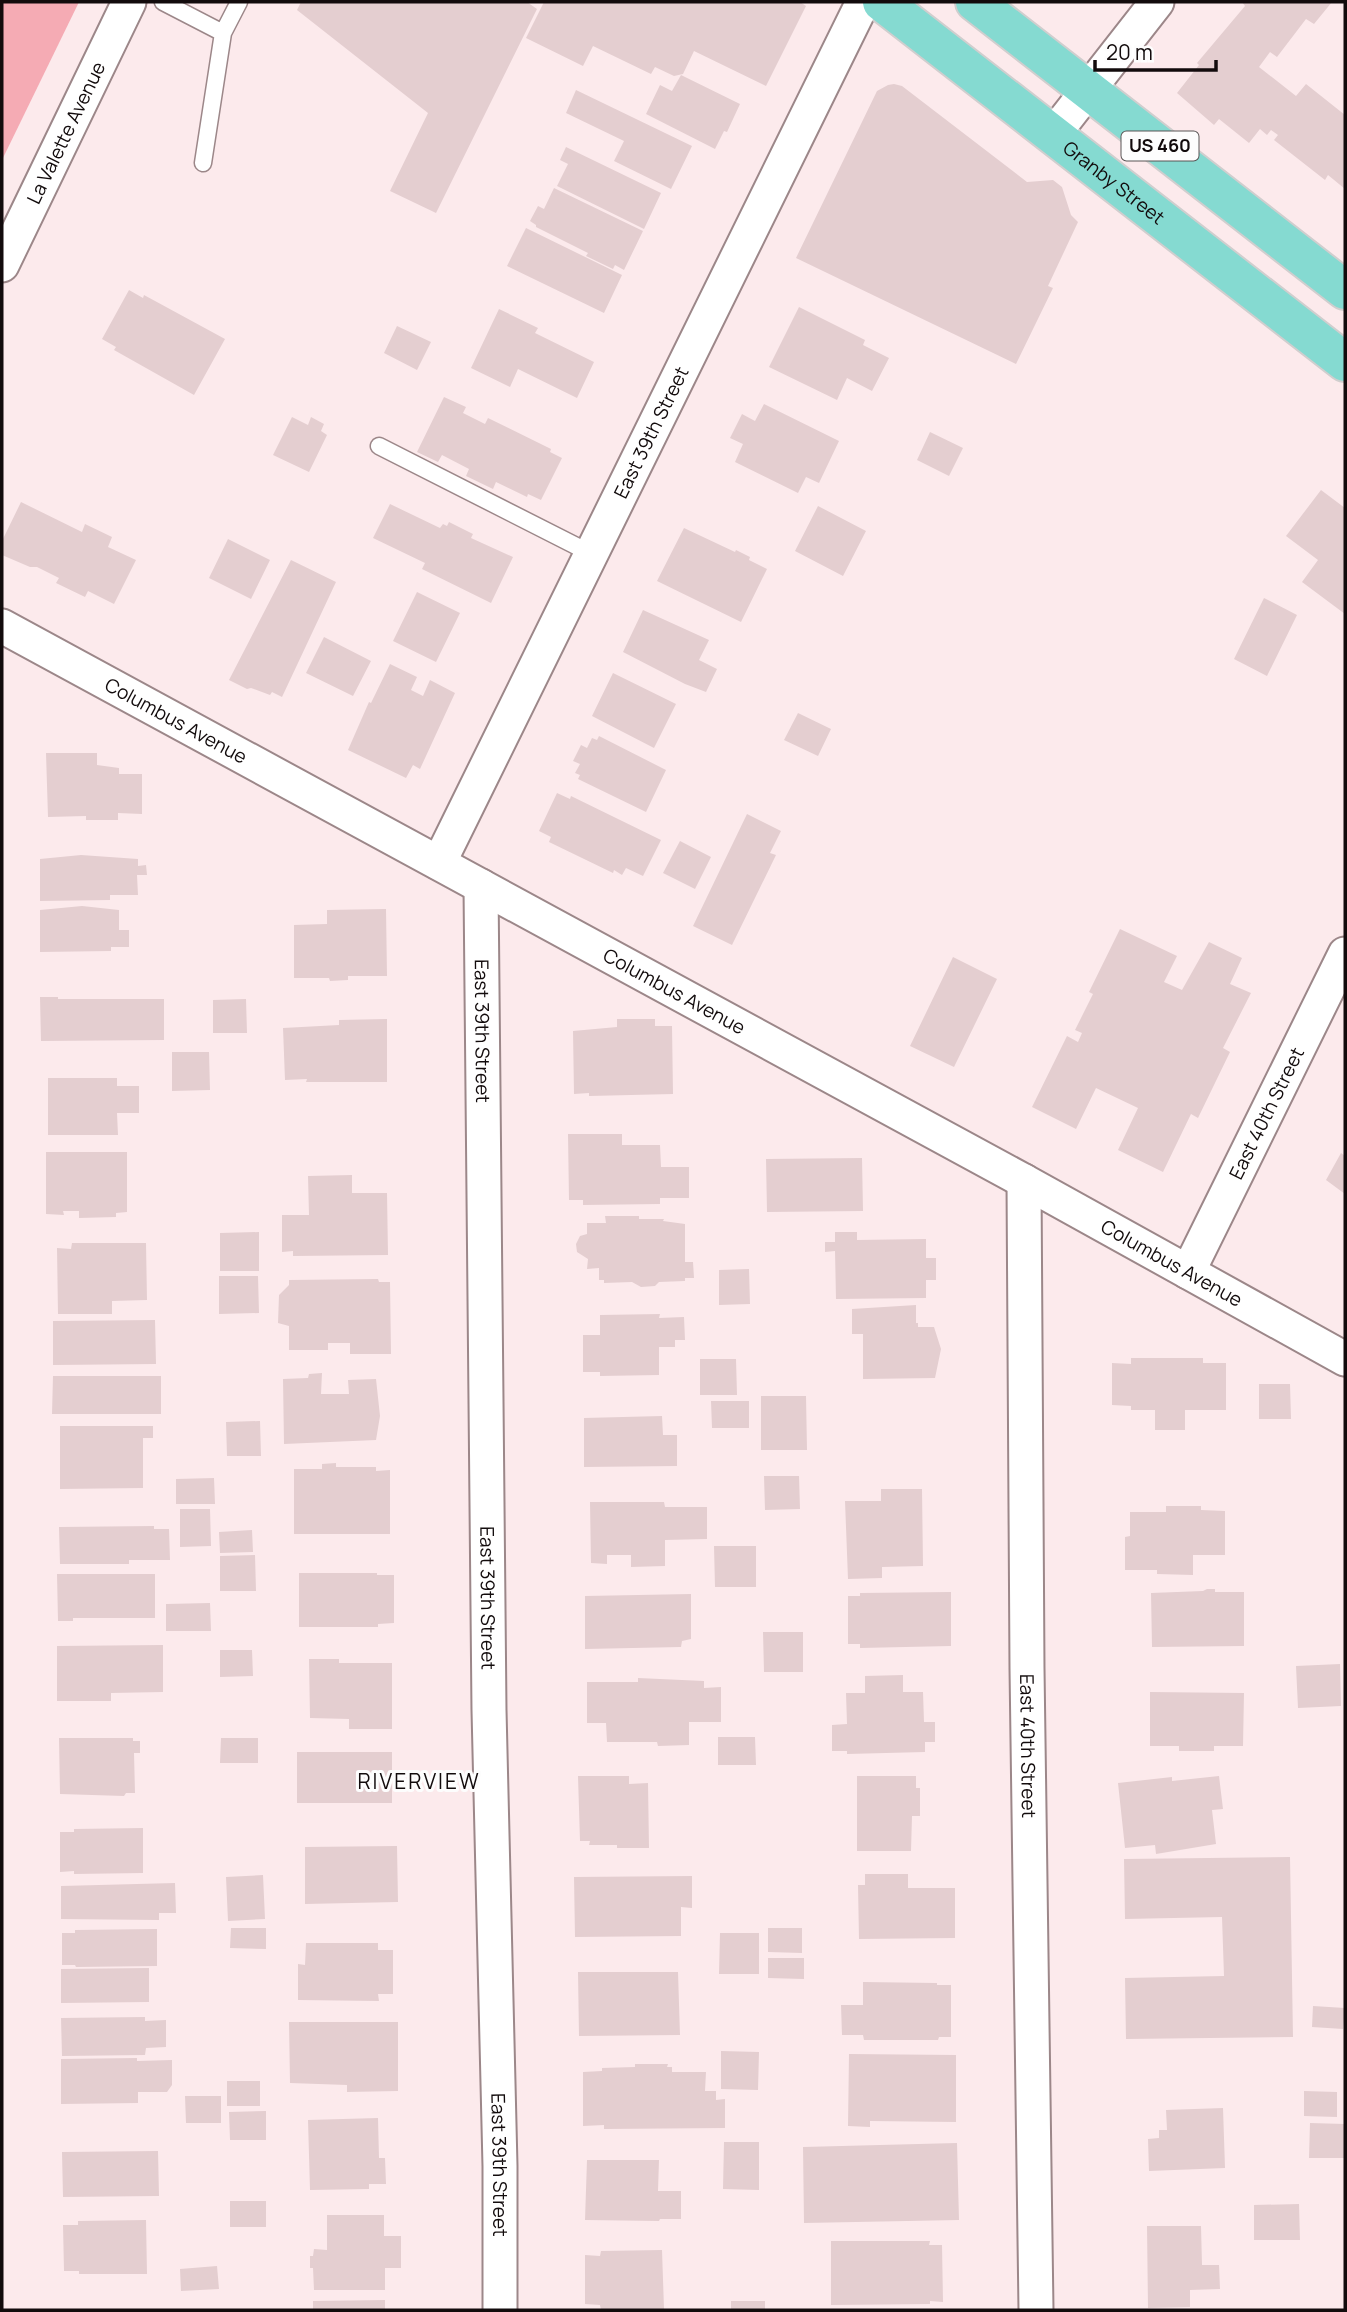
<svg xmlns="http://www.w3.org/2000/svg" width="1347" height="2312" viewBox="0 0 1347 2312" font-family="Manrope,sans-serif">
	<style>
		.green { fill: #f5abb4 }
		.building { fill: #e4ced0 }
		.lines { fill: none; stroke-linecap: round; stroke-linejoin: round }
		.lane-casing { stroke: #9c8789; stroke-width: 19 }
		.street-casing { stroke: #9c8789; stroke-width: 37 }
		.primary-casing { stroke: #d0cece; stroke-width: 42 }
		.lane { stroke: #fff; stroke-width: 16 }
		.street { stroke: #fff; stroke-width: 33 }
		.primary { stroke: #85dad1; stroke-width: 38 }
		.labels { text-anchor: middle; stroke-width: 6; stroke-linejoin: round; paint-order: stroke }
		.shield { fill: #fdfdfd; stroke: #585454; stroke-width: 2 }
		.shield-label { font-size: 18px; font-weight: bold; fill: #120b0c }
		.street-label { font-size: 19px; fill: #120b0c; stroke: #fdfdfd }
		.neighbourhood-label { font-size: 21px; letter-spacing: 2px; fill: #120b0c; stroke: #fdfdfd }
	</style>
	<rect width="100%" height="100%" fill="#fceaec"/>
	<!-- green -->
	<path class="green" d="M2,2H79L2,160Z"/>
	<!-- building -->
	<path class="building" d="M301,2H527L537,9L436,213L390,191L428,113L297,10Z
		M544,2H800L806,6L766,86L694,51L683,74L674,76L655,67L651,74L593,46L583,66L526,38Z
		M1242,2H1332L1314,24L1306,19L1277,57L1270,52L1259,67L1296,96L1306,84L1345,115V189L1328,175L1325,180L1274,140L1278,135L1271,130L1267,135L1260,129L1249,143L1219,119L1214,125L1177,93L1199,65L1197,63L1245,6Z
		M681,75L740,104L727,132L724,131L715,149L646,114L660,85L672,91Z
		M894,84L902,86L1027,182L1053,180L1062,187L1071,215L1078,222L1048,286L1053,288L1016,364L796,258L877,91L888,85Z
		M576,90L692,146L671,189L614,161L624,141L566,113Z
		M566,147L661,193L644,229L557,186L568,164L560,160Z
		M554,188L643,231L624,270L615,265L613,269L586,256L588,253L536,227V225L530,221L538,206L544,209Z
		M526,228L622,275L604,313L507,266Z
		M129,290L143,298L144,295L225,339L194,395L114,350L116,347L102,339Z
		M799,307L865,340L863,345L889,358L872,391L847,378L837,400L769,367Z
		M499,309L538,328L535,333L594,362L577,398L518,369L510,387L471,368Z
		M397,326L431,342L417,370L384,353Z
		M444,397L466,407L463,413L485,424L488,418L551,449L550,452L562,458L541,500L528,494L527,497L496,482L493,489L466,476L469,469L442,455L438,462L417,452Z
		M764,404L839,441L819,483L806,477L798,493L735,462L743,444L730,438L742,414L755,421Z
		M292,417L308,425L311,417L324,424L321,431L327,435L309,472L273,455Z
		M930,432L963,448L949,476L917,460Z
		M1321,490L1345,508V614L1302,582L1318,560L1286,536Z
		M21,502L82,532L85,524L112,537L108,547L136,560L114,604L88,591L85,597L56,583L59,578L37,567H30L2,555V541Z
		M390,504L440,528L443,524L447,526L449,522L473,534L471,538L513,557L491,603L422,569L425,563L373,538Z
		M818,506L866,531L843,576L795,551Z
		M684,528L735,552L736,550L750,557L749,560L767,569L741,622L657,581Z
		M228,539L270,560L251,599L209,578Z
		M291,560L336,582L282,697L272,692L270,695L251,688L247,689L229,680Z
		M417,592L460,613L436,662L393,641Z
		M1264,598L1297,615L1267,676L1234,659Z
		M643,610L709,640L699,660L717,669L706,692L685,684L623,652Z
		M324,637L371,661L353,696L306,673Z
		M390,664L417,677L411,690L423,696L430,680L455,693L420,769L413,765L406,778L348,750L369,702L371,703Z
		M613,673L676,704L654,748L592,716Z
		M798,713L831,729L818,756L784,740Z
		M599,736L666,770L646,812L578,779L580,775L575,773L580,764L573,761L581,745L587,748L592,738L597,740Z
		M46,753H97V765L119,768V774H142V814L118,813V820H86V816L48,817Z
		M557,793L570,799L571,796L661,840L643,876L626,868L622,875L614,870L613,873L549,842L551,837L539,831Z
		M747,814L781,831L770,853L776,855L732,945L693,926Z
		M680,841L711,857L695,889L663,873Z
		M81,855L138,859V866L146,865L147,875H137L138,895H110V900L40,901V859Z
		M82,906L119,910V930H129V947H111V951L40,952V910Z
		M386,909L387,976H348V980L330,981L329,978H294V925L327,924V910Z
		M1120,929L1177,956L1164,982L1182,990L1209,942L1242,958L1230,984L1251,993L1223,1048L1230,1052L1198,1118L1191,1114L1163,1172L1118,1150L1138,1108L1096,1088L1076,1129L1032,1107L1067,1036L1078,1042L1082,1033L1075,1030L1093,994L1089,992Z
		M953,957L997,979L954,1067L910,1046Z
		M40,997H58V999H164V1040L41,1041Z
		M246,999L247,1033H213V1000Z
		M387,1019V1082H306L307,1079L285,1080L283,1028L339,1025V1020Z
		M617,1019H655V1026H672L673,1094L589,1096V1093L574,1094L573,1031L617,1027Z
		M172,1052H209L210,1090L172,1091Z
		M48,1078H117V1086H139V1113H117L118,1135H48Z
		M568,1134H622V1145H660L661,1167H689V1198H660V1204L583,1205V1200H569Z
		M46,1152H127V1212L116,1213V1217L79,1218V1211H63L64,1215L46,1214Z
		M1341,1153L1345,1156V1194L1326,1180Z
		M862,1158L863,1211L767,1212L766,1159Z
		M352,1175V1193H387L388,1255L293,1256V1251L282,1252V1215H309L308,1176Z
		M605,1216H639V1219H664L663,1221L685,1224V1262H693L694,1278H685V1281L659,1282L655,1286L641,1287L632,1282L604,1283V1280H599V1268L587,1269L588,1259L577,1252L576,1244L580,1236L587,1234V1223H606Z
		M259,1232V1271H220V1233Z
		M835,1232H857V1240L926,1239V1258H936V1280H926V1298L836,1299L835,1251L825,1252V1242H835Z
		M72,1243H146L147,1300L112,1301V1314H58L57,1248L71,1249Z
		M749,1269L750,1304L719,1305V1270Z
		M219,1276H258L259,1313L219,1314Z
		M378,1279L379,1282H390L391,1354H350V1343H328V1350H289V1326L278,1323L279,1295L289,1285V1280Z
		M916,1305V1323H918V1327H934L941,1349L935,1378L863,1379V1334H852V1309Z
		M660,1314L659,1318L684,1317L685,1340H675V1347H659V1375L600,1376V1372H583V1335H600V1315Z
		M155,1320L156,1364L53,1365V1321Z
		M1131,1358H1203V1363H1226V1410H1185V1430H1155V1410H1131V1406L1112,1405V1363L1131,1364Z
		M700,1359H736L737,1395H700Z
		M322,1373L321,1394H349L348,1380L376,1379L380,1416L376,1440L284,1444L283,1379L308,1378L309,1374Z
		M53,1376H161V1414H52Z
		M1259,1384H1290L1291,1419H1259Z
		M761,1396H806L807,1450H761Z
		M711,1401H749V1428H712Z
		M662,1416L663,1435H677V1466L584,1467V1418Z
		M260,1421L261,1456H227L226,1422Z
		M60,1426H153V1438H143V1488L60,1489Z
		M336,1463V1467H376V1471L390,1470V1534H294V1469H322V1464Z
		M764,1476H799L800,1509L765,1510Z
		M214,1478L215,1504H176V1479Z
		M881,1489H922L923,1566L882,1567V1578L848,1579L845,1501H881Z
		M590,1502H664L665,1507H707V1539L665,1540V1566L631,1567V1555H607V1564L591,1563Z
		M1166,1506H1201V1510L1225,1511V1555H1193V1575L1157,1574V1570H1125V1537L1130,1536V1512H1166Z
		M180,1509H210L211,1546L180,1547Z
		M154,1526V1529H169L170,1560H129V1564H60L59,1527Z
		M252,1530L253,1552L220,1553L219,1532Z
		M714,1546H756V1587H715Z
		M255,1555L256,1591H220V1556Z
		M299,1573H377V1575H394V1623L378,1624V1627H299Z
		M57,1574H155V1618H73V1621H58Z
		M1207,1589H1215V1592H1244V1646L1152,1647L1151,1593L1203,1591Z
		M951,1592V1646L860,1648V1644H848V1596H860V1593Z
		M691,1594V1639L682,1641L681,1647L585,1649V1596Z
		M210,1603L211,1631H166V1604Z
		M763,1632H803V1672H764Z
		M163,1645V1692L111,1693V1701H57V1646Z
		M220,1650H252L253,1676L220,1677Z
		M309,1659H339V1663H392V1729H349V1719L310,1718Z
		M1340,1664L1341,1706L1298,1708L1296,1666Z
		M903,1675V1692H923L924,1722H935V1742H925V1752L847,1754V1751H832V1725L847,1724L846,1693H865V1676Z
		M638,1678L704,1681V1688L721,1687V1722H689V1745L658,1746L657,1742H607L606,1723H587V1682H638Z
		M1150,1692L1244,1693L1243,1746H1214V1751H1179V1746H1150Z
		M718,1737H755L756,1765H718Z
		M59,1738H133V1741H140V1753H134L135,1793H126L124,1796L60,1794Z
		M221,1738H258V1763H220Z
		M297,1752H392V1803H297Z
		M578,1776H629V1784L648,1783L649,1848H617V1845H589L590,1841H580Z
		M857,1776H916V1788H920V1816H912L911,1851H857Z
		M1219,1776L1223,1809L1212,1810L1216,1844L1156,1854L1155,1845L1125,1848L1118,1783L1172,1777V1781Z
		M143,1828V1873L74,1874V1871L60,1872V1832H74V1829Z
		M397,1846L398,1902L305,1904V1847Z
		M1290,1857L1293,2037L1126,2039L1125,1978L1224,1976L1222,1917L1125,1919L1124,1859Z
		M865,1874H908V1888H955V1938L859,1939L858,1885H865Z
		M263,1875L265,1919L228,1921L226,1877Z
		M692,1876V1908L681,1907V1936L575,1937L574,1877Z
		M175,1883L176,1913H159V1920L61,1919V1886Z
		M231,1928H266V1949L230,1948Z
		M768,1928H802V1953L768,1952Z
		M157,1929V1966L76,1967L75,1965H62V1933H75V1930Z
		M720,1933H759V1974H719Z
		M306,1943H378V1950H393V1994H378L379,2001L298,2000V1964L305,1965Z
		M768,1958H804V1979L768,1978Z
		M149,1968V2002L61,2003V1969Z
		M578,1972H678L680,2035L579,2036Z
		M863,1982L937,1983V1985H951V2037H939L938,2040H864L863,2035H842L841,2005H863Z
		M1313,2006L1345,2008L1343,2029L1312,2027Z
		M145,2017V2021L166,2020V2047L146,2048L145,2055L62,2056L61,2018Z
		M289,2022H398V2091L347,2092V2085L290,2083Z
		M721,2051L759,2052L758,2090L721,2089Z
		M849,2054L956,2055V2122L870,2121V2127L848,2126Z
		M137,2058V2061L172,2060V2085L167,2092H138V2103L61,2104V2059Z
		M635,2064H668L667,2067H672V2072H706L705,2091H716V2100L725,2099V2128L604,2129V2125L583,2126V2072L602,2071V2068L635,2067Z
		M227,2081H260V2106H227Z
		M1304,2091L1337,2092V2117L1304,2116Z
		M185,2096H221V2123H186Z
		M1223,2108L1225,2168L1149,2171L1148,2139L1159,2138V2130H1167L1166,2110Z
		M266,2111V2140H230L229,2112Z
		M378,2118L379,2158H385L386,2184H369V2189L310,2190L308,2120Z
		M1310,2123L1345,2124V2158H1309Z
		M724,2142H759V2190L723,2189Z
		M957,2143L959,2220L804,2223L803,2147Z
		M158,2151L159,2196L63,2197L62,2152Z
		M587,2160H659L658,2191H681V2219H660L659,2221L585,2220Z
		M230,2201H266V2227H230Z
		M1299,2204L1300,2240H1254V2205Z
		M327,2215H384V2236H401V2268H385V2290H314L313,2268H310V2256H313L314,2249L327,2250Z
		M146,2220L147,2274H79V2271H64L63,2225H78V2221Z
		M1147,2226H1201L1202,2265H1219L1220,2289L1190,2290V2307L1148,2308Z
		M831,2241H930L929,2245H942L943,2302L930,2301V2304L831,2305Z
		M662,2250L664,2309L601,2310L600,2305L585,2304V2255L600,2256L601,2251Z
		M217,2266L219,2289L181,2291L180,2269Z
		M385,2300V2310H313V2301Z
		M731,2301H765V2310H731Z"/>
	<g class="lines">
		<defs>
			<path id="lane" d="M163,2L223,33L239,2
				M203,163L223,33
				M379,446L592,554"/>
			<g id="street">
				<path d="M1053,135L1157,2"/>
				<path id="s1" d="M2,265L129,2"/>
				<path id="s2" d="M2,626L1024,1181L1345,1359"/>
				<path id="s3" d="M439,863L863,2"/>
				<path id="s4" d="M481,886L489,1710L500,2166V2310"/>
				<path id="s5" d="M1024,1181L1027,1668L1036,2310"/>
				<path id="s6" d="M1188,1272L1345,954"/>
			</g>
			<g id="primary">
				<path id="s7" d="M882,2L1345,362"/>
				<path d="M975,2L1345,290"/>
			</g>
		</defs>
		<!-- lane casing -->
		<use href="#lane" class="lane-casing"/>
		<!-- street casing -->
		<use href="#street" class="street-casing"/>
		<!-- primary casing -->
		<use href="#primary" class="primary-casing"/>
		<!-- lane -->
		<use href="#lane" class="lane"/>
		<!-- street -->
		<use href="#street" class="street"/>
		<!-- primary -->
		<use href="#primary" class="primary"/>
	</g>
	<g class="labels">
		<!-- shield labels -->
		<rect class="shield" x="1121.5" y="131.5" width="77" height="29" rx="5"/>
		<g class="shield-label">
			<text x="1160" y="152">US 460</text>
		</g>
		<!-- street labels -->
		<g class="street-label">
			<text dy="7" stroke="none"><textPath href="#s1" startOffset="147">La Valette Avenue</textPath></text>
			<text dy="7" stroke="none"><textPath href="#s7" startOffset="294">Granby Street</textPath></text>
			<text dy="7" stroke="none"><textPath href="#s3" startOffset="480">East 39th Street</textPath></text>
			<text dy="7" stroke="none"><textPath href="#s2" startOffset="198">Columbus Avenue</textPath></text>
			<text dy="7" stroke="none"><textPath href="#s2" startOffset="765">Columbus Avenue</textPath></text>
			<text dy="7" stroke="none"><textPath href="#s4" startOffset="145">East 39th Street</textPath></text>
			<text dy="7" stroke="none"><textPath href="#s6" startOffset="177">East 40th Street</textPath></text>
			<text dy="7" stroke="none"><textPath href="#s2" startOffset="1332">Columbus Avenue</textPath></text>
			<text dy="7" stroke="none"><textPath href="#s4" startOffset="712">East 39th Street</textPath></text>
			<text dy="7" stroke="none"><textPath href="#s5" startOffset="565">East 40th Street</textPath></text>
			<text dy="7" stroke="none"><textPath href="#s4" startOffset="1279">East 39th Street</textPath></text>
		</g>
		<!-- neighbourhood labels -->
		<g class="neighbourhood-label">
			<text x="419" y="1789">RIVERVIEW</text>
		</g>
	</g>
	<!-- border -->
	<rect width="1347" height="2312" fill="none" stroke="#120b0c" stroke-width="7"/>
	<!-- scale -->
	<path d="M1095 60v10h121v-10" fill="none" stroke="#120b0c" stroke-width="3.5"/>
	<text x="1106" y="60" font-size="21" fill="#120b0c" stroke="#fdfdfd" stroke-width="5" paint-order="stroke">20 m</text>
</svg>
